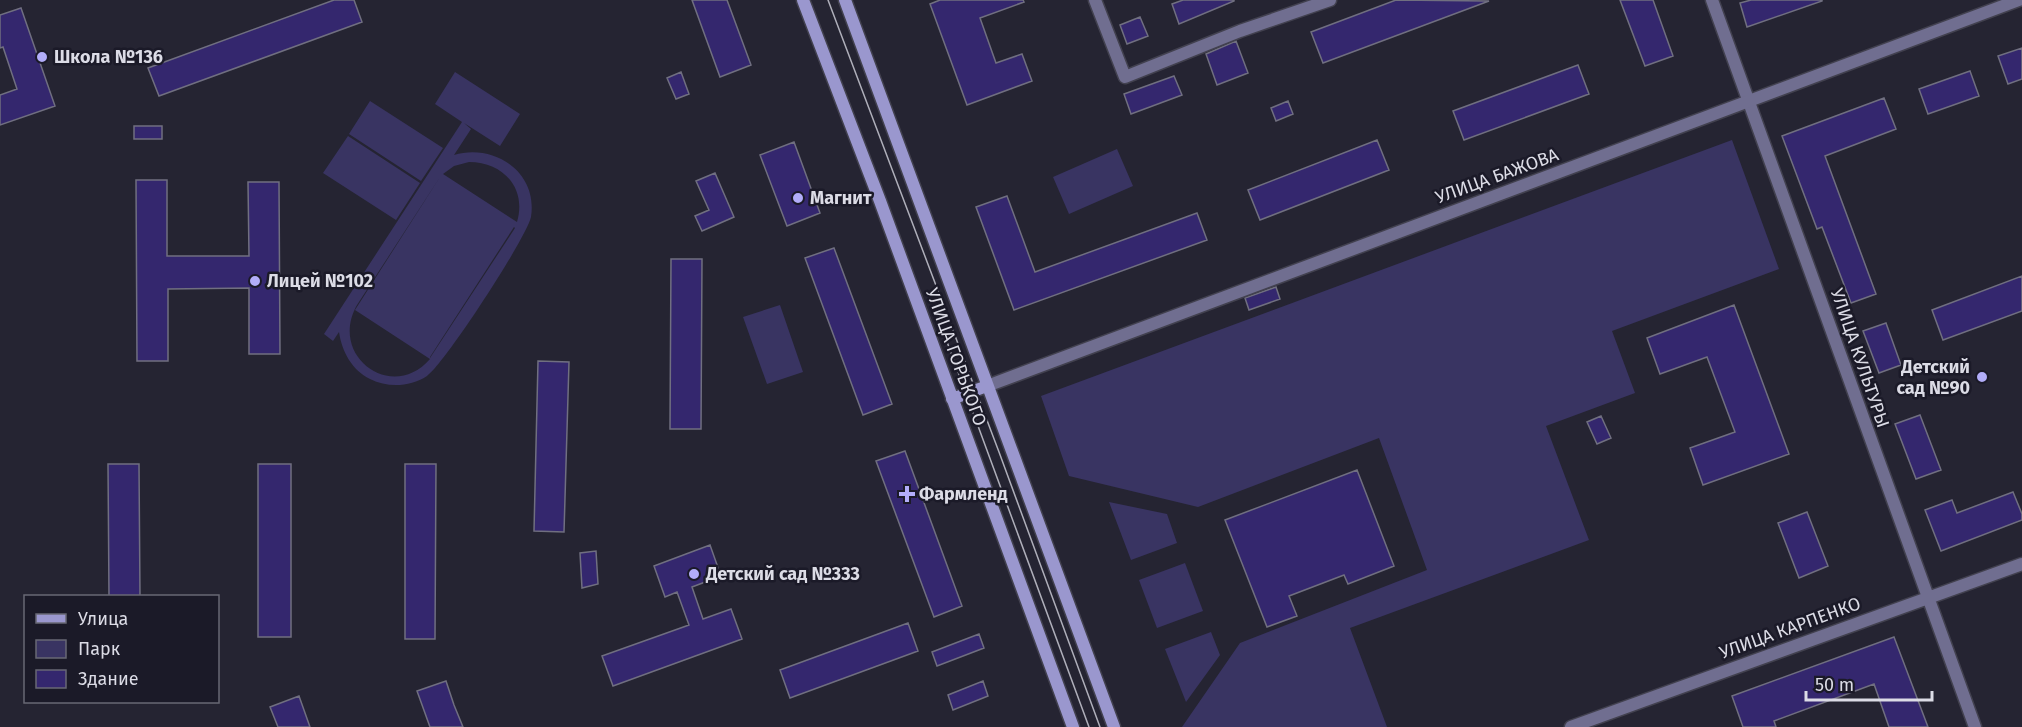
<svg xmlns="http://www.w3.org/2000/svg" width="2022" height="727" viewBox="0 0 2022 727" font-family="'Fira Sans',sans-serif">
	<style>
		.green { fill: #393462; fill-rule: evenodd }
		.building { fill: #34276e; stroke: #706f80; stroke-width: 1.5 }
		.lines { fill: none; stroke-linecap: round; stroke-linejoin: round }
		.minor-casing { stroke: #42414f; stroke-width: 15 }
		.tertiary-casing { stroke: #42414f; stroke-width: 15 }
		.secondary-casing { stroke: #42414f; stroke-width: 15 }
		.minor { stroke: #706e90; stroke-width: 12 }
		.tertiary { stroke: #706e90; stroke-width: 12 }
		.secondary { stroke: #9a97ce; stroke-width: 12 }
		.tram { stroke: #afafba; stroke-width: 1.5 }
		.poi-dot { fill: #b2adf9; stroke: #1b1a28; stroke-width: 2 }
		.labels { text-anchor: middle; stroke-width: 5; stroke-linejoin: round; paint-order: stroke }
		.poi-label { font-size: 18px; font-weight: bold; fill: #dcdce6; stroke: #1b1a28; text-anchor: start }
		.street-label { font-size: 18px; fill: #dcdce6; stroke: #1b1a28 }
	</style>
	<rect width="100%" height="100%" fill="#252432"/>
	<!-- green -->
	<path class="green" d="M455,72L520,114L500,146L464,123L471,129L454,155C494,143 538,172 531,217C527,237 444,365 427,376C410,387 388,388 370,379C352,370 342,352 339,332L333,341L324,334L462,122L435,104ZM469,162C503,162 527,188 517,222L443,174L454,166ZM440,177L355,310L430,359C392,403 328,356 357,305ZM514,227L515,228L430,358V357Z
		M370,101L443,148L421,181L349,134Z
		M348,136L420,183L396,220L323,173Z
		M1732,140L1779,269L1612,331L1635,393L1546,426L1589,540L1350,628L1387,727H1182L1240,643L1427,570L1379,438L1198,507L1069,476L1041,396Z
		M1117,149L1133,186L1069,214L1053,177Z
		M780,305L803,372L767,384L743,317Z
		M1109,502L1167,514L1177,543L1131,560Z
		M1185,563L1203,611L1157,628L1139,580Z
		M1211,632L1220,655L1186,702L1165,649Z"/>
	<!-- building -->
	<path class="building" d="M334,0H354L362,22L159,96L148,68Z
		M692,0H727L751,65L720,77Z
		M940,0H1023L1024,2L980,18L996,63L1022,54L1032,81L967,105L930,4Z
		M1183,0H1234V1L1179,24L1172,4Z
		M1396,0L1489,1L1323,63L1311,32Z
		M1620,0H1653L1673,56L1645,66Z
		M1751,0H1822V1L1747,27L1740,3Z
		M21,8L55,106L0,125V95L17,89L3,47L0,48V15Z
		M1140,17L1148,36L1127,44L1120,25Z
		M1236,41L1248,73L1217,85L1206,54Z
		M2022,48V79L2008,84L1998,56Z
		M1578,65L1589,94L1464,140L1453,111Z
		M1970,71L1979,96L1928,114L1919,89Z
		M681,72L689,94L676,99L667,78Z
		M1174,76L1182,95L1131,114L1124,94Z
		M1884,98L1896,129L1825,156L1876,294L1851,303L1822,227L1817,229L1782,136Z
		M1288,101L1293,114L1276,121L1271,108Z
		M134,126H162V139H134Z
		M1377,140L1389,170L1260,220L1248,190Z
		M794,142L820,213L787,226L760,155Z
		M715,173L734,217L702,231L695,216L709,210L696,181Z
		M136,180H167V256H249L248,182H279L280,354H249V288L168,289V361H137Z
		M1007,196L1035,272L1197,213L1207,240L1014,310L976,207Z
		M834,248L892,404L863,415L805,258Z
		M671,259H702L701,429H670Z
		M2022,276V311L1943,340L1932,310Z
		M1276,287L1280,299L1249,310L1245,298Z
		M1734,305L1789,454L1703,485L1690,448L1735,432L1707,357L1660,374L1647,338Z
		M1886,323L1901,365L1879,373L1863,331Z
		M538,361L569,362L564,532L534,531Z
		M1920,415L1941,470L1916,479L1895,424Z
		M1601,416L1611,438L1597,444L1587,422Z
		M905,451L962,606L934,617L876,461Z
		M108,464H139L140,597H109Z
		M258,464H291V637H258Z
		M405,464H436L435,639H405Z
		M1357,470L1394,566L1348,584L1344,575L1289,596L1297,616L1267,627L1225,520Z
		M2013,492L2022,514V520L1941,551L1925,510L1952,500L1957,513Z
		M1807,512L1828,566L1799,578L1778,523Z
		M710,545L721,576L692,587L703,619L731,609L742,639L613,686L602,656L689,625L677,592L665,597L654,566Z
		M596,551L598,584L582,588L580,553Z
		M908,623L918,651L790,698L780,670Z
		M979,634L984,648L937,666L932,652Z
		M1894,637L1928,727H1889L1874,684L1774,721L1776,727H1743L1732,696Z
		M446,681L454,705L463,727H430L417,691Z
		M983,681L988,696L953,710L948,695Z
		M299,696L310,727H278L270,707Z"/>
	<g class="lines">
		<defs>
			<path id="minor" d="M1095,0L1125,77L1240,31L1330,0
				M1712,0L1975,727
				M1571,727L2022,564"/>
			<path id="tertiary" d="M987,386L2019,0"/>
			<path id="secondary" d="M803,0L880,201L1073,727
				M845,0L1114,727
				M952,399L987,386"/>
		</defs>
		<!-- minor casing -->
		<use href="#minor" class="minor-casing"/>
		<!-- tertiary casing -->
		<use href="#tertiary" class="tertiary-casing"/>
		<!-- secondary casing -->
		<use href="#secondary" class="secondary-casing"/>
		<!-- minor -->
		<use href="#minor" class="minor"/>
		<!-- tertiary -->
		<use href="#tertiary" class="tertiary"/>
		<!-- secondary -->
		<use href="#secondary" class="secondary"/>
		<!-- tram -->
		<path class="tram" d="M828,0L999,452L1100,727
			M936,312L1089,727"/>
	</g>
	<!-- markers -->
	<g class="poi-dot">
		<circle cx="42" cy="57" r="6"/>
		<circle cx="798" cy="198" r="6"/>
		<circle cx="255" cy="281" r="6"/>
		<circle cx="1982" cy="377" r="6"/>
		<path d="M904 485h6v6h6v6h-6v6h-6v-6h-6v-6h6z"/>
		<circle cx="694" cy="574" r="6"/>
	</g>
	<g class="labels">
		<!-- poi labels -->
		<g class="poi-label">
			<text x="54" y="63">Школа №136</text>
			<text x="810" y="204">Магнит</text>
			<text x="267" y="287">Лицей №102</text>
			<text x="1970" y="373" text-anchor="end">Детский<tspan x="1970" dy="21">сад №90</tspan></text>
			<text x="919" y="500">Фармленд</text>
			<text x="706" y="580">Детский сад №333</text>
		</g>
		<!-- street labels -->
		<g class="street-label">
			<text transform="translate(1497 176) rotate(-20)" y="6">УЛИЦА БАЖОВА</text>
			<text transform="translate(956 357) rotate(70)" y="6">УЛИЦА ГОРЬКОГО</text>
			<text transform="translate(1860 358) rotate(71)" y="6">УЛИЦА КУЛЬТУРЫ</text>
			<text transform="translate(1790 628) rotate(-20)" y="6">УЛИЦА КАРПЕНКО</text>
		</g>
	</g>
	<!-- legend -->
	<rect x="24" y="595" width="195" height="108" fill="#1b1a28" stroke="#686874" stroke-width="1.5"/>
	<rect x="36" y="614" width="30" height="9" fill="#9a97ce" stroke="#686874" stroke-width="1.5"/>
	<text x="78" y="625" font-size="18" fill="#dcdce6">Улица</text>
	<rect x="36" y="640" width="30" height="18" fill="#393462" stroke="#686874" stroke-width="1.5"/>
	<text x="78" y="655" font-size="18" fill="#dcdce6">Парк</text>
	<rect x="36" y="670" width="30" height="18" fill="#34276e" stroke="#686874" stroke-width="1.5"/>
	<text x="78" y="685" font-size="18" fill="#dcdce6">Здание</text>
	<!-- scale -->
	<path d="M1806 691v9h126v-9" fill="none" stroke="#dcdce6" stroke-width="3"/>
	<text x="1815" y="691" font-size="18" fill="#dcdce6" stroke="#1b1a28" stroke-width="4.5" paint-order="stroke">50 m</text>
</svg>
